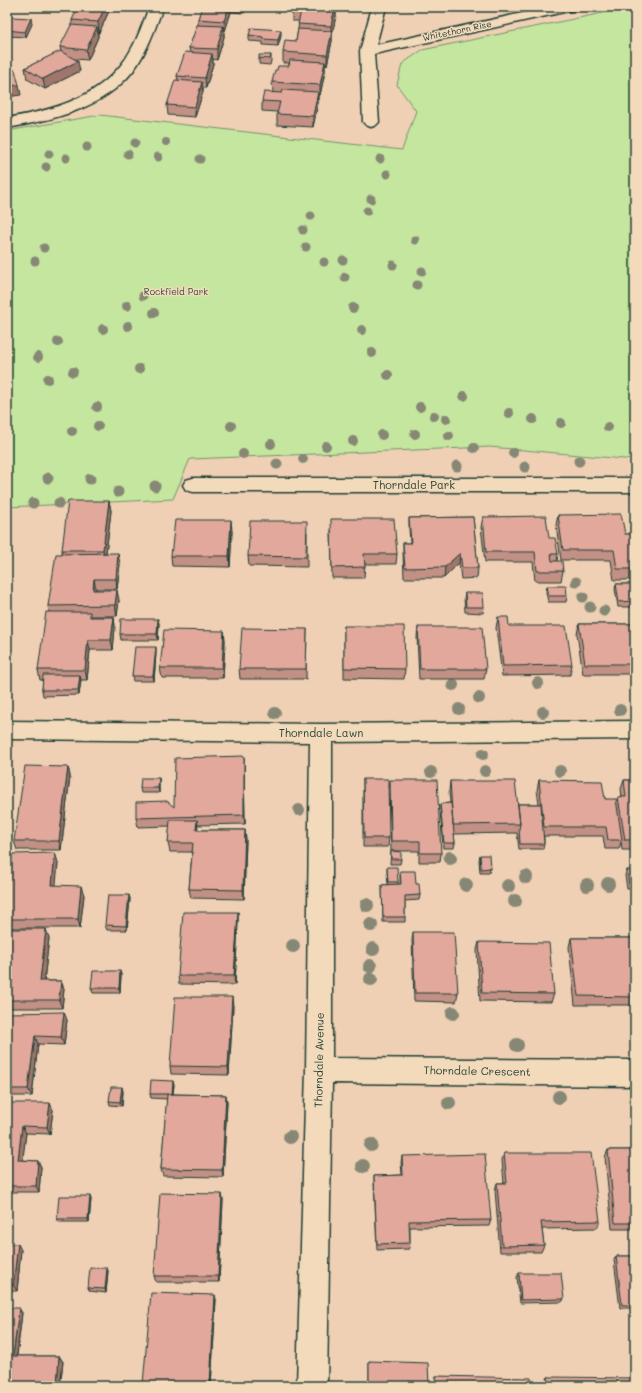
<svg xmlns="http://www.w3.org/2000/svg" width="642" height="1393" viewBox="0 0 642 1393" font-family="Mali,sans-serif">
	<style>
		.green { fill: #c5e69f; stroke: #72926a }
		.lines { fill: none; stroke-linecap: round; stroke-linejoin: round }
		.minor-casing { stroke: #1f3d34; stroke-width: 3 }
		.minor { fill: #f2daba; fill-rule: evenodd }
		.tree { fill: #868874 }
		.wall { fill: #c29085; stroke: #1f3d34 }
		.shaded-wall { fill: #9e766c; stroke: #1f3d34 }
		.building { fill: #e1a89b; stroke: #1f3d34 }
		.labels { text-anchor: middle; stroke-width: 3; stroke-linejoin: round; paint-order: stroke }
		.far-street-label { font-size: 9px; fill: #1f3d34; stroke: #f2daba }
		.far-park-label { font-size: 9px; fill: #304e3f; stroke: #f2daba }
		.street-label { font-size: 11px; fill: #1f3d34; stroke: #f2daba }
	</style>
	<rect width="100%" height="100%" fill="#efd0b4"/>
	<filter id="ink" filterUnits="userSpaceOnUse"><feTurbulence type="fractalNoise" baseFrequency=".025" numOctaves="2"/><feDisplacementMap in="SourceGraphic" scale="8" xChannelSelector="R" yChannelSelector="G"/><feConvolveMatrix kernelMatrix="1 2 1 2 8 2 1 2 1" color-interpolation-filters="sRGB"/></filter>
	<g filter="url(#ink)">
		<!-- green -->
		<path class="green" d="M632,7H635V460L490,447L190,459L173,499L7,507V131L100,115L402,150L416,111L397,85L402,64L422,50Z"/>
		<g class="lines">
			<defs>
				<path id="minor" d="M149,7H163C155,29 147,52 133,71C103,109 52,120 7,128V118C49,111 93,100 121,65C134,49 142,26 149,7Z
					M372,7H386L376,45L550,7H576L574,10L569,11L374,54L379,122L376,125L371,127L366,125L363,122L360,51Z
					M193,478H635V492H193L186,490L183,485L186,480Z
					M7,721L321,724L635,721V739L332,742V1058L635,1060V1086L332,1083L327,1386H297L306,1070L310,742L7,739Z"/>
			</defs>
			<!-- minor casing -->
			<use href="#minor" class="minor-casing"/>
			<!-- minor -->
			<use href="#minor" class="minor"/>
		</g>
		<!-- trees -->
		<g class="tree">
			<circle cx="166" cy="142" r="4"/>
			<circle cx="135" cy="143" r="4.5"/>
			<circle cx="87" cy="147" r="4.5"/>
			<circle cx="49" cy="154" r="4.5"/>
			<circle cx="128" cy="154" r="4.5"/>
			<circle cx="158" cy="157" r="4.5"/>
			<circle cx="66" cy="158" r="4.5"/>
			<circle cx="200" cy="159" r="4.5"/>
			<circle cx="380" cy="159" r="4.5"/>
			<circle cx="46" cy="167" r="4.5"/>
			<circle cx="387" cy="174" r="4.5"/>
			<circle cx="371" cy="199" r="4.5"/>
			<circle cx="367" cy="211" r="4.5"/>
			<circle cx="311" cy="216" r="4.5"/>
			<circle cx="303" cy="230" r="4.5"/>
			<circle cx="415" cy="240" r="4.5"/>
			<circle cx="306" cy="247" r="4.5"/>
			<circle cx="44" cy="248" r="4.5"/>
			<circle cx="343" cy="260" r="4.5"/>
			<circle cx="35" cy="261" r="4.5"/>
			<circle cx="324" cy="262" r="4.5"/>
			<circle cx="393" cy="265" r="4.5"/>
			<circle cx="422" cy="271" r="4.5"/>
			<circle cx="345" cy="277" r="4.5"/>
			<circle cx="417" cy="285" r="4.5"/>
			<circle cx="143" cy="296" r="4.5"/>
			<circle cx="127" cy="306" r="5"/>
			<circle cx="353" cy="308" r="5"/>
			<circle cx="154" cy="313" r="5"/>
			<circle cx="128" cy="326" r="5"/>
			<circle cx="103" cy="329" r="5"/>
			<circle cx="362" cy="330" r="5"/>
			<circle cx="58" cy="342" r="5"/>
			<circle cx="372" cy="353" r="5"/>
			<circle cx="38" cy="357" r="5"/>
			<circle cx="139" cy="369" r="5"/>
			<circle cx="73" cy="372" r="5"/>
			<circle cx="388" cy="375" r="5"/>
			<circle cx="48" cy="379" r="5"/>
			<circle cx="464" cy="396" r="5"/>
			<circle cx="97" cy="407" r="5"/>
			<circle cx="420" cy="407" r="5"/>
			<circle cx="509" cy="413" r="5"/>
			<circle cx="434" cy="416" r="5"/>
			<circle cx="446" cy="419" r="5"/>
			<circle cx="533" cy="419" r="5"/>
			<circle cx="561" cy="423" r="5"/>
			<circle cx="98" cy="426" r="5"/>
			<circle cx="231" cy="426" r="5"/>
			<circle cx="608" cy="427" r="5"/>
			<circle cx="72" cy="431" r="5"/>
			<circle cx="415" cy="434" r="5"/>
			<circle cx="382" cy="435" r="5"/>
			<circle cx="449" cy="436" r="5"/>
			<circle cx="353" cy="441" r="5"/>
			<circle cx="271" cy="444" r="5"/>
			<circle cx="326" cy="446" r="5"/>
			<circle cx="474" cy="448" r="5"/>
			<circle cx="513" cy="453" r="5"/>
			<circle cx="243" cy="454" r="5"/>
			<circle cx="303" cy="459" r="5"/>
			<circle cx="579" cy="461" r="5.5"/>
			<circle cx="277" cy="464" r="5.5"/>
			<circle cx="457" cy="466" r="5.5"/>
			<circle cx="525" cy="467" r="5.5"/>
			<circle cx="48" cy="478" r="5.5"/>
			<circle cx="90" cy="479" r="5.5"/>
			<circle cx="155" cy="486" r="5.5"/>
			<circle cx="118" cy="492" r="5.5"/>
			<circle cx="33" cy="503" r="5.5"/>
			<circle cx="59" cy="503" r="5.5"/>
			<circle cx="576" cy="582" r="5.5"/>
			<circle cx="583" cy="597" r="5.5"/>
			<circle cx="590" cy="607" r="5.5"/>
			<circle cx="604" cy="611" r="5.5"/>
			<circle cx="538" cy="683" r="6"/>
			<circle cx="453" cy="685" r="6"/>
			<circle cx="479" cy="698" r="6"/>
			<circle cx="459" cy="709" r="6"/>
			<circle cx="620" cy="710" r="6"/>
			<circle cx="543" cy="712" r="6"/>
			<circle cx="275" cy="713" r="6"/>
			<circle cx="483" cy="754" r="6"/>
			<circle cx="485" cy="771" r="6"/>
			<circle cx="560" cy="771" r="6"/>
			<circle cx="431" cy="772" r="6"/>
			<circle cx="299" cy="810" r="6"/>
			<circle cx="450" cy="858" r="7"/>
			<circle cx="526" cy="877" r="7"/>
			<circle cx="608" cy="884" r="7"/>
			<circle cx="466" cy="885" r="7"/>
			<circle cx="587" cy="885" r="7"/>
			<circle cx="508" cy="886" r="7"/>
			<circle cx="515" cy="901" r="7"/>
			<circle cx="367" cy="905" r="7"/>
			<circle cx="371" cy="925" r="7"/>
			<circle cx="293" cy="946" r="7"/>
			<circle cx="373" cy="949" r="7"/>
			<circle cx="370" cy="966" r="7"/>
			<circle cx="371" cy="979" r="7"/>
			<circle cx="453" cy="1013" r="7"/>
			<circle cx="517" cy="1045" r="7"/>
			<circle cx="559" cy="1097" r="7"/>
			<circle cx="449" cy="1103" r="7"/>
			<circle cx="290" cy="1137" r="7"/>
			<circle cx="371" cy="1145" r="7"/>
			<circle cx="363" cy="1166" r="7"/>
		</g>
		<!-- wall -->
		<path class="wall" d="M202,7H246V8L244,13L231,12L225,31H224V37L217,60L213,59V64L206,88H203V92L195,117L168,115L167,105L178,80L177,76L190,52L189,48L198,25V19Z
			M293,7H339V9H336V16L332,34V41L327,65H325V72L320,95H318V103L313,127L277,125V112L262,111V101L273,92L272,82L277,70L289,66V63H283V52L296,41L298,29L299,21H292V10Z
			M109,11L99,33H98V37L88,60L75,59L80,71L45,89L27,79L25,68L61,51L60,47L72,25V20Z
			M32,24L26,37L7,36V27Z
			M249,35L281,36L278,46L263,45V42L249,41Z
			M271,55V61L270,65L259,64V58Z
			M109,501L111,511L106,553L120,564L117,589H96V590L119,600L117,616H91V617H114L115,627L113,650H90L87,680H81L79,695L43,696L42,690L43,680H40L38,670L49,612L48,606L62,554V550Z
			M558,515L625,534H635V580H614L611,560H561L556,525Z
			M473,517L478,568L477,578L461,579L459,563L444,578H404L403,553V543H410L409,528V518Z
			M483,517L549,538L558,554L557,561L563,571L561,581H535L533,562H485L481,527Z
			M331,530L397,554L396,564H365L364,578H332Z
			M232,531L230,567L172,566L171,556Z
			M307,532V567L249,566L248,556Z
			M616,584H635V607H618L615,589Z
			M547,586L567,596L566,602H548L546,592Z
			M465,593L484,607L483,613L465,612L464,598Z
			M498,617L509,626L572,665L570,675L502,676L496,628Z
			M158,619L159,624L158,640H121L120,634Z
			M635,621V674H583L577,634L579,624H634Z
			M344,626L405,669L404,679L344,678Z
			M418,627L486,669L484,679H419L417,637Z
			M307,629L306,679H240L239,669Z
			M224,631L225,641L223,678H162L160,668Z
			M156,653L154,681H133L132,676Z
			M244,765L245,824L197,825L198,830H245L246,840L244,899L191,898L189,889L192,852H170L168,843L170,826L138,827L136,818L174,807Z
			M68,767L70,776L61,850H17L14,841Z
			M159,778V793H141L140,788Z
			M363,779L389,838L388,847H363Z
			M390,780L441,853L440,862H419V851H391L389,789Z
			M539,780L616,802L618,797H622L621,789L624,780H635V850H622L621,842L619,849H605L603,836H544V844L543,849H519L517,833L454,834L455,843L454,848H443L440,809V804L450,803L449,791L450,781L518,804H539L537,790Z
			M391,851L401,859L400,864H390Z
			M55,853L58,863L55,885L84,895L80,928H7V879Z
			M480,855L490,868L489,873H480L479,860Z
			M387,867L398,882V885L400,884V871L416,884L420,895L419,900L405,901V922H383L382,885H388L387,872Z
			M627,870L635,871V889H627L625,875Z
			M129,895L130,899L127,930H107L105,925Z
			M238,912V921L235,985L179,984L178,976Z
			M7,929L49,938L44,981H61L64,989L62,1008H7Z
			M413,932L458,993L456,1002L414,1001L412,940Z
			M571,938H635V1005H575L569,947Z
			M479,942L554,994L551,1002L480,1001L477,950Z
			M120,971L121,975L120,993H93L91,988Z
			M233,1006L229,1075L171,1074L170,1066Z
			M7,1013L67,1020L64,1045L38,1044L32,1096H7Z
			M173,1081L174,1085L173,1094L226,1095L227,1103L223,1177L163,1176L161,1169L167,1099L151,1098L150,1094Z
			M123,1091L122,1106L110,1105L109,1101Z
			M7,1103L53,1110L50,1134L26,1133L22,1160L38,1161L41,1167L39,1192H7Z
			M608,1150H635V1229H612L605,1157Z
			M504,1153L600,1221L597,1228L542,1229L544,1245L541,1252H500L495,1190L497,1183H504L502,1160Z
			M402,1156L491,1220L489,1226L410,1227V1243L409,1249L377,1250L374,1182V1176L402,1175L401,1163Z
			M222,1194L223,1200L219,1282H156L154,1276Z
			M91,1199L89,1222H59L57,1219Z
			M7,1244L21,1250L17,1291H7Z
			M616,1256H635V1308H620L614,1260Z
			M107,1268L108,1271L106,1293L90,1291L88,1288Z
			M519,1273L564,1299L562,1302L520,1303L517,1277Z
			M215,1295L216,1300L211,1386H144L143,1384Z
			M19,1308L22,1313L17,1356H59L63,1362L60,1386H7Z
			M369,1361L429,1386H369Z
			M436,1376L532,1386H435V1381Z
			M548,1377L635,1386H545V1382Z"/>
		<!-- shaded-wall -->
		<path class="shaded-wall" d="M105,7H109V11L99,33L98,22Z
			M229,7H231V12L225,31L224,21Z
			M244,7H246L244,13Z
			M335,7L336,16L332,34V41L327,65V55L331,34V26Z
			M31,18L32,24L26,37L25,32Z
			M223,26L224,37L217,60V49Z
			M97,27L98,37L88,60L86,50Z
			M281,30V36L278,46V40Z
			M212,54L213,64L206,88L205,78Z
			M78,61L80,71L45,89L43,79Z
			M325,62V72L320,95V85Z
			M202,82L203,92L195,117V107Z
			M19,85L21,95L7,97V86Z
			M318,92V103L313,127V116Z
			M109,501L111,511L105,561L103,550Z
			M231,520L232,531L230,567L229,556Z
			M118,553L120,564L117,589L116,579Z
			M460,553L459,563L444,578L445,567Z
			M94,579L96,589L95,600L93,590Z
			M117,590L119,600L117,616L115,605Z
			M114,617L115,627L113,650L111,640Z
			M158,619L159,624L158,640L157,634Z
			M224,631L225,641L223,678L222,668Z
			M88,640L90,650L87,680L85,670Z
			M156,647V653L154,681L153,676Z
			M80,675L81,680L79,695L78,690Z
			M244,756V765L245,824L244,815Z
			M68,767L70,776L61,850L59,841Z
			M159,778V793L158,788Z
			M197,820L198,829L197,839L196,830Z
			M245,830L246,840L244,899L243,890Z
			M55,853L58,863L55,894L52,885Z
			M81,886L84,895L80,928L78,919Z
			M129,895L130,899L127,930L126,926Z
			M238,912V921L235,985L234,976Z
			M46,929L49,938L43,989L40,981Z
			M120,971L121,975L120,993L119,988Z
			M61,981L64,989L62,1008L59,1000Z
			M232,997L233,1006L229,1075L228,1067Z
			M64,1012L67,1020L64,1045L61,1037Z
			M35,1036L38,1044L32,1096L28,1089Z
			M173,1081L174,1085L172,1099V1095Z
			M122,1087L123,1091L122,1106L120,1102Z
			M226,1095L227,1103L223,1177L222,1170Z
			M50,1103L53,1110L50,1134L47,1127Z
			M22,1126L26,1133L22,1167L18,1160Z
			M38,1161L41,1167L39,1192L36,1186Z
			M222,1194L223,1200L219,1282L218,1276Z
			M90,1196L91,1199L89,1222L88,1219Z
			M7,1203L9,1207L7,1222Z
			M18,1244L21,1250L17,1291L13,1285Z
			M107,1268L108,1271L106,1293L105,1289Z
			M215,1295L216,1300L211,1386H210Z
			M19,1308L22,1313L16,1361L13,1356Z
			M59,1356L63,1362L60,1386H57V1385Z"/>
		<!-- building -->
		<path class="building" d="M78,7H105L98,22L72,20Z
			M202,7H229L224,21L198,19Z
			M293,7H335L331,26L298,24L301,11L292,10Z
			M12,17L31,18L25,32L7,30V27Z
			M71,25L97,27L86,50L60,47Z
			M197,25L223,26L217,49L189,48Z
			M251,28L281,30L278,40L263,39V37L249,35Z
			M298,29L332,31L327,55L283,52L285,40L296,41Z
			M60,51L78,61L43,79L25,68Z
			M185,52L212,54L205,78L177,76Z
			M259,55H271L270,59L259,58Z
			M290,60L325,62L320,85L272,82L275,70H277L278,66H289Z
			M15,70L19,85L7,86V71Z
			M175,80L202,82L195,107L167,105Z
			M283,90L318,92L313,116L277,114L280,102L262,101L264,92L282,93Z
			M68,501H109L103,550H62Z
			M621,514L625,534H635V569H617L614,550H563L558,515Z
			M546,516L549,538H555L558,554H551L552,561H562L563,571H537L535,552H486L483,517Z
			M473,517L478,568H462L460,553L445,567L405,568L403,543H411L409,518Z
			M331,519H394L397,554H364L365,567L332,568Z
			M175,520H231L229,556H171Z
			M250,521H307L306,557L248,556Z
			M118,553L116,579H94L93,590H117L115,605L48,606L56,554Z
			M616,584H635V601L619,602Z
			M547,586H566L567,596H549Z
			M465,593H483L484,607H466Z
			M46,612H90V617H114L111,640H88L85,670H38Z
			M498,617H508L509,626H566L572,665L503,666Z
			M121,619H158L157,634H120Z
			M579,624H635V664H585Z
			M344,626H404L405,669L344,668Z
			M418,627H482L486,669H420Z
			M242,628L307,629L306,669H239Z
			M164,630L224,631L222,668H160Z
			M135,647H156L153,676H132Z
			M43,675H80L78,690H42Z
			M244,756V815L136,818V802L167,801L174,807L175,758Z
			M25,766L68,767L59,841H14Z
			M141,778H159L158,788H140Z
			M363,779H388L389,838H364Z
			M390,780H437L441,853H420V841H391Z
			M539,780L602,781L605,799H616L622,840H608L606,827H544Z
			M624,780H635V840H625L618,797H626Z
			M450,781H515L520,824L453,825Z
			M451,803L455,843H444L440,804Z
			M518,804H541L544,844H520L519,829L520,824Z
			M170,820H197L196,830H245L243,890L189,889L193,843H168Z
			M391,851L401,852V859H391Z
			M55,853L52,885L81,886L78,919H7V879L11,854Z
			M480,855H489L490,868L481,869Z
			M387,867H397L398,882H388Z
			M627,870L635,871V884H629Z
			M400,871H415L416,884H419L420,895L405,896V917H383L382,885L401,884Z
			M108,895H129L126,926L105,925Z
			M183,912H238L234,976H178Z
			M7,929H46L40,981H61L59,1000H7Z
			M413,932H454L458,993H415Z
			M571,938H635V997L578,996Z
			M479,942L549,943L554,994L482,993Z
			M93,971H120L119,988H91Z
			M175,997H232L228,1067L170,1066Z
			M64,1012L61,1037L35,1036L28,1089H7V1013Z
			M151,1080L173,1081L172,1094H150Z
			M111,1087H122L120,1102L109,1101Z
			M167,1094L226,1095L222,1170L161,1169Z
			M7,1103H50L47,1127L22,1126L18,1160L38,1161L36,1186H7Z
			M608,1150H635V1223H615Z
			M504,1153H591L600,1221L541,1222L544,1245L502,1246L497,1183H507Z
			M485,1154L491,1220L409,1221L410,1243L377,1244L374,1176L403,1175L402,1156Z
			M160,1193L222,1194L218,1276H154Z
			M59,1196H90L88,1219H57Z
			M7,1244H18L13,1285H7Z
			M616,1256H635V1305H622Z
			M90,1268H107L105,1289L88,1288Z
			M519,1273H561L564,1299L521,1300Z
			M151,1293L215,1295L210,1385L143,1384Z
			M7,1308H19L13,1356H59L57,1385H9L8,1386H7Z
			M369,1361L428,1363L429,1386H369Z
			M436,1376L531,1378L532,1386H437Z
			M548,1377L635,1378V1386H549Z"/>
	</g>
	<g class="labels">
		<!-- far-street labels -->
		<g class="far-street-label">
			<text transform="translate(457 31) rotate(-12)" y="3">Whitethorn Rise</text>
		</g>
		<!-- far-park labels -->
		<g class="far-park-label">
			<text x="176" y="295">Rockfield Park</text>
		</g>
		<!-- street labels -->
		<g class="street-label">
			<text x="414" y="489">Thorndale Park</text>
			<text x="321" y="737">Thorndale Lawn</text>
			<text transform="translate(319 1060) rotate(-89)" y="4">Thorndale Avenue</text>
			<text transform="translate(477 1071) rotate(1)" y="4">Thorndale Crescent</text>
		</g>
	</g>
	<!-- margin -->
	<rect width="642" height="1393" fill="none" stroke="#f2daba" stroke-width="24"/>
	<rect x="12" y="12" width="618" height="1369" fill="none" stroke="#1f3d34" stroke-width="1.5" filter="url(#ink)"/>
</svg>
